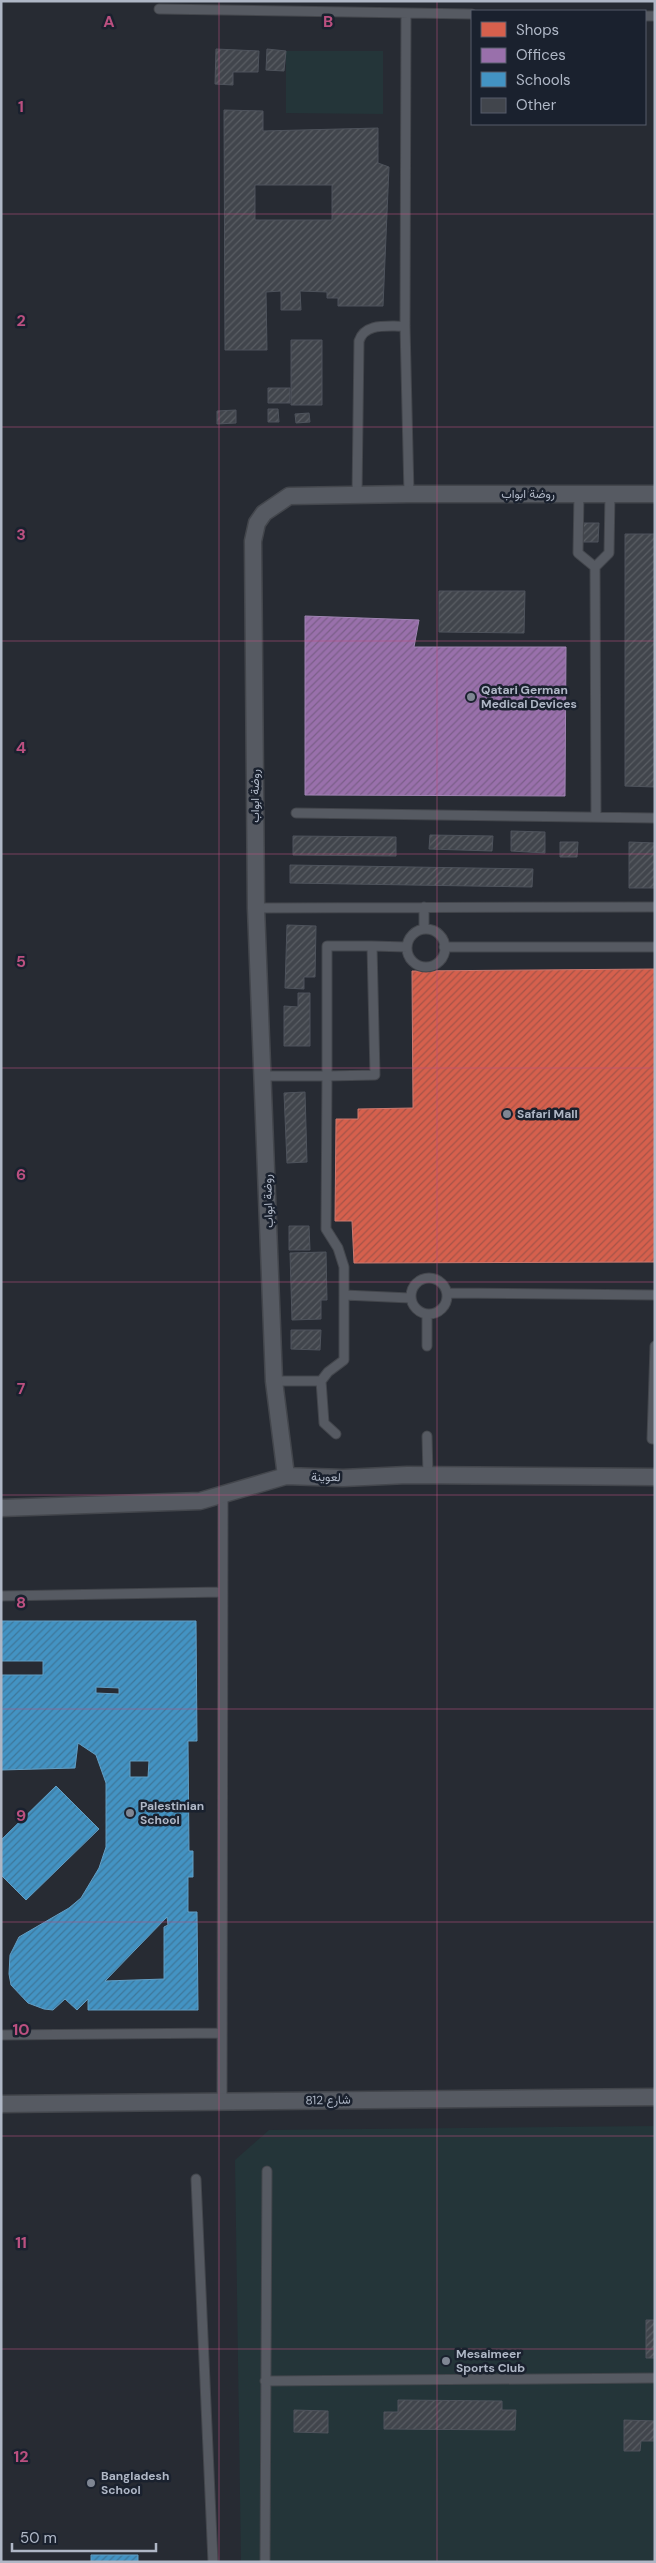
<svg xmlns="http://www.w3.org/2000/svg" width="656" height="2563" viewBox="0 0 656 2563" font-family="'DM Sans',Vazirmatn,sans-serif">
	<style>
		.garden { fill: #243539 }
		.shops { fill: url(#shops-hatch); stroke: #ca7a71 }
		.offices { fill: url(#offices-hatch); stroke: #a085b3 }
		.schools { fill: url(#schools-hatch); stroke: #639ec4; fill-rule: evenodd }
		.building { fill: url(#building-hatch); stroke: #4e535c; fill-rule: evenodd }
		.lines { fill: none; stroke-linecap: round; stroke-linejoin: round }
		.service-casing { stroke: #43464c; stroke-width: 11 }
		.minor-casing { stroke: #43464c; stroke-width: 19 }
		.service { stroke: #565a62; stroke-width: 9 }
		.minor { stroke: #565a62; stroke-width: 16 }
		.grid { fill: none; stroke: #bb5080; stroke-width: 1; stroke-opacity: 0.55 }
		.poi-dot { fill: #7f8693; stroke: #1a212e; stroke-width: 2 }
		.labels { text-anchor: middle; stroke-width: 5; stroke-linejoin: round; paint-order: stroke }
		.street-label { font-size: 12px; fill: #afb7c6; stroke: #1a212e }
		.poi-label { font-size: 12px; font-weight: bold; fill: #afb7c6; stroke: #1a212e; text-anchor: start }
		.grid-label { font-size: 16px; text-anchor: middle; font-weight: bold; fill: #bb5080; stroke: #1a212e; stroke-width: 5; stroke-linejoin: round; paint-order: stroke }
	</style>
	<defs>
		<pattern id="shops-hatch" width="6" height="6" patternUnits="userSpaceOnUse" patternTransform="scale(1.25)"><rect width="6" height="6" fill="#d6604d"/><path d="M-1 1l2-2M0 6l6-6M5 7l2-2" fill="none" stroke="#a55448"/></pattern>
		<pattern id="offices-hatch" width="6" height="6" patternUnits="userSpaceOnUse" patternTransform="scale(1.25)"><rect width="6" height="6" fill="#9970ab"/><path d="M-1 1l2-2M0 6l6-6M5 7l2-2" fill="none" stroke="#7b5f89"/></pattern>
		<pattern id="schools-hatch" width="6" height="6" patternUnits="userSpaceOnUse" patternTransform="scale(1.25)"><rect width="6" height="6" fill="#4393c3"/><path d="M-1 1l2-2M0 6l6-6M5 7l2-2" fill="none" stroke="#3e779a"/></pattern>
		<pattern id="building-hatch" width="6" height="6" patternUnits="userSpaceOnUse" patternTransform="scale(1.25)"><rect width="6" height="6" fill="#41454c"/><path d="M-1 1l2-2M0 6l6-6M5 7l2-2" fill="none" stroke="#5a5e64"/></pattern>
	</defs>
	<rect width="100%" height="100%" fill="#272b33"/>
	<!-- garden -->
	<path class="garden" d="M286,51H383V114L286,113Z
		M655,2126V2562H241L235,2160L269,2130Z"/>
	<!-- shops -->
	<path class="shops" d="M655,969V1262L354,1263L352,1221H335L336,1119H358V1109L413,1108L412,971Z"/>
	<!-- offices -->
	<path class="offices" d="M305,616L419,620L414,647H566L565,796L305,795Z"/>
	<!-- schools -->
	<path class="schools" d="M1,1621H196L197,1741H188L189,1851H193V1877H188V1912H197L198,2010H88V1999L77,2010L65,1999L53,2010L44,2009L28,2003L11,1985L9,1974L10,1955L19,1937L69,1908L81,1898L99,1868L106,1847V1783L96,1755L78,1743L75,1768L1,1770V1675H43V1661H1ZM96,1687L119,1688V1694L96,1693ZM130,1761H149L148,1777H130ZM167,1917L168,1925L164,1927V1979L105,1981Z
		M56,1786L99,1829L26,1900L1,1875V1840Z
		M91,2555H138V2562H91Z"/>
	<!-- building -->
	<path class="building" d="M216,49L259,51L258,72H233V85L215,84Z
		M267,49L286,51L284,71L266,70Z
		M224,110L263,111V131L378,128V163L389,167L383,306H338V298H327V292L300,291L301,310H281V291L266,292L267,350H225ZM255,185H332V220H255Z
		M291,340H322V405H291Z
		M268,388H290V403H268Z
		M268,409H278L279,422H268Z
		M236,410V423L217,424V411Z
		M309,413L310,422L296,423L295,414Z
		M581,523H599L598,542H580Z
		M625,534H655V787L625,786Z
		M439,591H525L524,633L439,632Z
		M511,831L545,832V853L511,851Z
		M430,835L493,836L492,851L429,849Z
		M293,836L396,837V856L293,855Z
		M560,842H578L577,857H560Z
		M629,842L655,843V888H629Z
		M290,865L533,869L532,887L290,883Z
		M287,925L316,926L315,977H304V989L285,988Z
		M298,993H310V1046H284V1006L298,1007Z
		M305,1092L307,1162L287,1163L284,1093Z
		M289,1226H309L310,1250H289Z
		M326,1252L327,1300H321V1319L292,1320L290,1253Z
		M291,1330H321L320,1350L291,1349Z
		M646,2320H655V2358H646Z
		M398,2400L502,2401V2410H516L515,2430L384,2429V2412H398Z
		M294,2410L328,2411V2433L294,2432Z
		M624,2420L655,2421V2441H641L640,2451H624Z"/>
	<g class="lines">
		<defs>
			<path id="service" d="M159,9L472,14
				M406,13L405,326L409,494
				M645,16H655
				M579,494L578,553L595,567
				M357,496L359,341C365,322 389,327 405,326
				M296,813L655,818
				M596,817L595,567L609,553L610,494
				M256,908L655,907
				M424,929V907
				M407 948a19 19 0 1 1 38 0a19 19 0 1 1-38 0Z
				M444,947H655
				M263,1076H327V946H372
				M411 1296a18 18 0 1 1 36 0a18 18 0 1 1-36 0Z
				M447,1293L655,1295
				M344,1295L410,1298
				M427,1346V1314
				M655,1346L652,1439H655
				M274,1381H321L328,1372L344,1360V1267L338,1248L326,1229L327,1076L375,1075L372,946L407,947
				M321,1381L324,1423L336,1434
				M427,1436L428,1475
				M1,1596L221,1592
				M1,2035L222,2033
				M222,2101L223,1494
				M196,2179L213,2562
				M265,2381L655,2378
				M265,2562L267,2171"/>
			<path id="minor" d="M286,1476L274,1381L256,908L253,541L257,523L264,513L289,496L409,494H655
				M1,1508L200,1501L286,1476L343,1478L407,1475L655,1477
				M1,2104L655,2097"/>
		</defs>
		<!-- service casing -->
		<use href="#service" class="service-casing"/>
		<!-- minor casing -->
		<use href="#minor" class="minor-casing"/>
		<!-- service -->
		<use href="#service" class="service"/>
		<!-- minor -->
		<use href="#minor" class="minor"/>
	</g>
	<!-- grid -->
	<path class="grid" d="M219,1V2562M437,1V2562M1,214H655M1,427H655M1,641H655M1,854H655M1,1068H655M1,1282H655M1,1495H655M1,1709H655M1,1922H655M1,2136H655M1,2349H655"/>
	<!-- markers -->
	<g class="poi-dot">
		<circle cx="471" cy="697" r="5"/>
		<circle cx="507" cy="1114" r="5"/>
		<circle cx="130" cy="1813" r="5"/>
		<circle cx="446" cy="2361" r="5"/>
		<circle cx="91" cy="2483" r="5"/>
	</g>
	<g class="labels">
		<!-- street labels -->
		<g class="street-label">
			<text x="528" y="498">روضة ابواب</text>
			<text transform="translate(255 796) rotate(-90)" y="4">روضة ابواب</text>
			<text transform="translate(268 1201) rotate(-92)" y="4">روضة ابواب</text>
			<text transform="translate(326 1477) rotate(1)" y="4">لعوينة</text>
			<text transform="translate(328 2100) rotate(-1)" y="4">شارع 812</text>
		</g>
		<!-- poi labels -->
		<g class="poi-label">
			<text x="481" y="694">Qatari German<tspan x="481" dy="14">Medical Devices</tspan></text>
			<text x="517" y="1118">Safari Mall</text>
			<text x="140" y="1810">Palestinian<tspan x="140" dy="14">School</tspan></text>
			<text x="456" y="2358">Mesaimeer<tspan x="456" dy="14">Sports Club</tspan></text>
			<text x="101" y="2480">Bangladesh<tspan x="101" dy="14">School</tspan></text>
		</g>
	</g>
	<g class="grid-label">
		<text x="109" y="27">A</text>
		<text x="328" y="27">B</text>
		<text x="21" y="112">1</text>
		<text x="21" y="326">2</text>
		<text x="21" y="540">3</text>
		<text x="21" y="753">4</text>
		<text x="21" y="967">5</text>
		<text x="21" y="1180">6</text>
		<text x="21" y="1394">7</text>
		<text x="21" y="1608">8</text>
		<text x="21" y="1821">9</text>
		<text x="21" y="2035">10</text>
		<text x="21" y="2248">11</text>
		<text x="21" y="2462">12</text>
	</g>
	<!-- border -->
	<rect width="656" height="2563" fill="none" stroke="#afb7c6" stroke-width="5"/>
	<!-- legend -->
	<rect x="471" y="10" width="175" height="115" fill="#1a212e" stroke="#565d6b"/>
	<rect x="481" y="22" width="25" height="15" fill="#d6604d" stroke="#565d6b"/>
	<text x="516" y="35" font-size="15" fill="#afb7c6">Shops</text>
	<rect x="481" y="48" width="25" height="15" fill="#9970ab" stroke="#565d6b"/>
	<text x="516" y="60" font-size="15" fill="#afb7c6">Offices</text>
	<rect x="481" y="72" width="25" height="15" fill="#4393c3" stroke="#565d6b"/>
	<text x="516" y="85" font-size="15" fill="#afb7c6">Schools</text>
	<rect x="481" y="98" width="25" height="15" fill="#41454c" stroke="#565d6b"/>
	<text x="516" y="110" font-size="15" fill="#afb7c6">Other</text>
	<!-- scale -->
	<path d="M12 2543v8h144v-8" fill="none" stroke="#afb7c6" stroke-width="2.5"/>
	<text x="20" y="2543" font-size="15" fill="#afb7c6" stroke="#1a212e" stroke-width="4" paint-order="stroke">50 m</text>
</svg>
